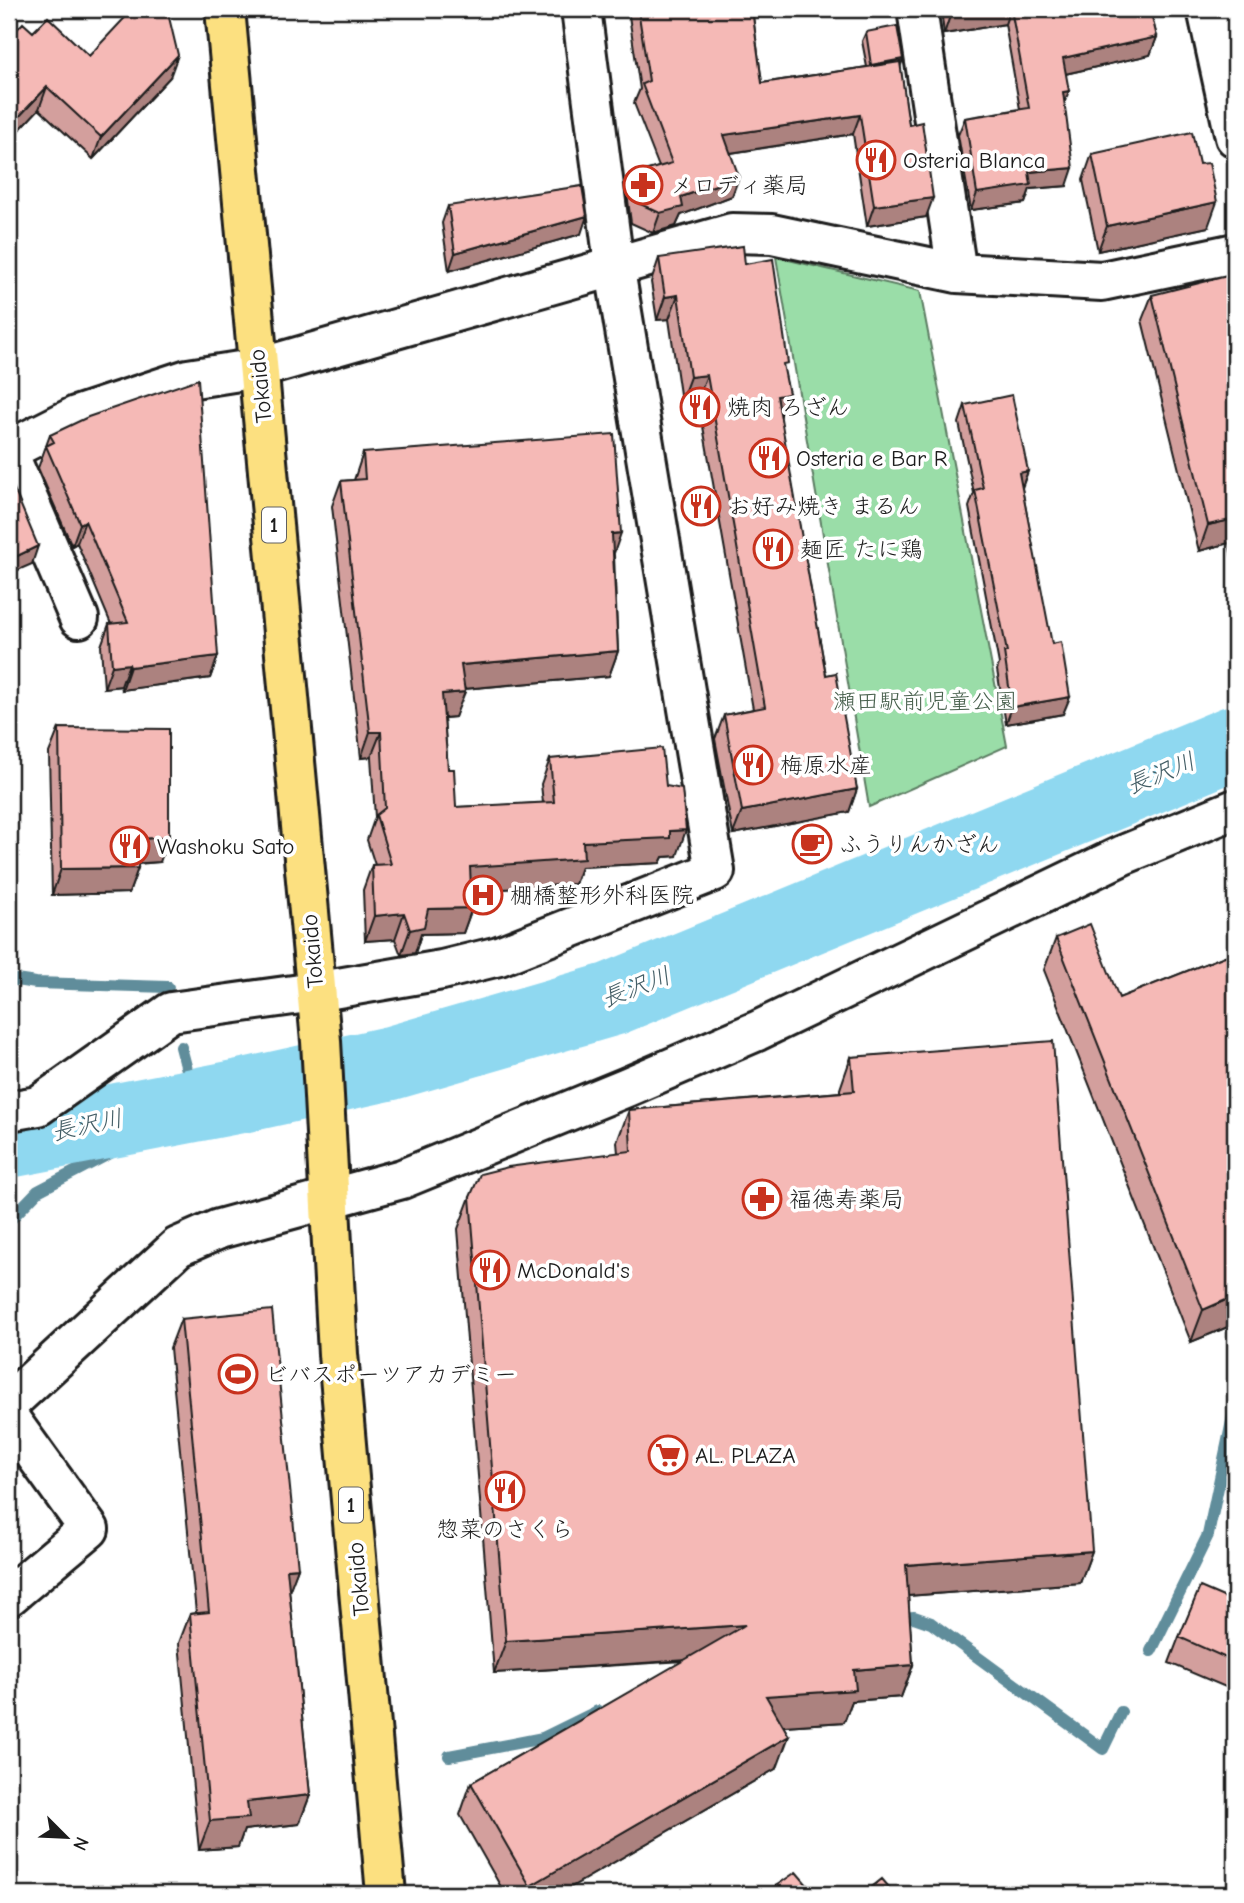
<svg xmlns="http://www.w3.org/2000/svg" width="1244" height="1903" viewBox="0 0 1244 1903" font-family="'Comic Neue','Klee One',sans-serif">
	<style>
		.green { fill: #9adda8; stroke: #5b7c62; stroke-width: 2 }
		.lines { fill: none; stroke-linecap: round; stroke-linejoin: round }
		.stream { stroke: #618d9b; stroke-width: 12 }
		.river { stroke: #8fd8f0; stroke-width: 74 }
		.minor-casing { stroke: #1c1c1c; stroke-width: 44 }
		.tertiary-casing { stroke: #1c1c1c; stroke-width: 44 }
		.trunk-casing { stroke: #1c1c1c; stroke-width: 44 }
		.minor { stroke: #fff; stroke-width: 38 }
		.tertiary { stroke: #fff; stroke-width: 38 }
		.trunk { stroke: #fce080; stroke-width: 38 }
		.wall { fill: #d39f9d; stroke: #1c1c1c; stroke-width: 2 }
		.shaded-wall { fill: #ac827f; stroke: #1c1c1c; stroke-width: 2 }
		.building { fill: #f5b9b6; stroke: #1c1c1c; stroke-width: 2 }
		.labels { text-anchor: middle; stroke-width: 7; stroke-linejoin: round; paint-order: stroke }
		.shield { fill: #fff; stroke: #606060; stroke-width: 2 }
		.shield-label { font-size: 21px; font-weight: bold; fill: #1c1c1c }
		.poi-label { font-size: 23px; fill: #1c1c1c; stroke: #fff; text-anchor: start }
		.street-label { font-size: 23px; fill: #1c1c1c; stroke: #fff }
		.park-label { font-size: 23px; fill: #48604d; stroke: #fff }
		.water-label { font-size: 24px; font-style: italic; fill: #445e66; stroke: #fff }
	</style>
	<rect width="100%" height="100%" fill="#fff"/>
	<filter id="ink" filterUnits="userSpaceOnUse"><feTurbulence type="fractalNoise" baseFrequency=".0143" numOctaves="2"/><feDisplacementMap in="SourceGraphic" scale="14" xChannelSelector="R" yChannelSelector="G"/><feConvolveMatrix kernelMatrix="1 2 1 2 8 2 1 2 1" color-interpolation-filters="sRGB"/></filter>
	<g filter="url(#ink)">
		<!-- green -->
		<path class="green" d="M776,257L920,291L1007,746L869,807Z"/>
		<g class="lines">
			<!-- stream -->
			<path class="stream" d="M9,979L36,983L168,987
				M181,1047L196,1104
				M9,1221L38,1191L126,1145L183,1106
				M895,1619L914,1617L931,1623L1103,1749L1121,1712
				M1151,1651L1208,1535L1235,1407
				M449,1756L543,1738L598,1711"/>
			<!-- river -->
			<path class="river" d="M9,1141L241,1096L391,1063L612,999L1235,742"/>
			<defs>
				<path id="minor" d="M917,9L957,273
					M1207,9L1235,137
					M9,450L76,416L188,379L259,368L732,233L772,234L957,273L1102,281L1235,253
					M9,455L79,618
					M9,1111L38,1106L171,1012L315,992L442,970L499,956L715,871L614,264L581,9
					M9,1418L89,1529L9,1596"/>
				<path id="tertiary" d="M9,1403L178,1247L219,1229L402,1179L627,1087L757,1031L1123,855L1235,809"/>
				<path id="trunk" d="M225,9L321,1041L338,1354L386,1894"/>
			</defs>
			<!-- minor casing -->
			<use href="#minor" class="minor-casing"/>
			<!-- tertiary casing -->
			<use href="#tertiary" class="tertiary-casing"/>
			<!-- trunk casing -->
			<use href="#trunk" class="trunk-casing"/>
			<!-- minor -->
			<use href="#minor" class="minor"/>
			<!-- tertiary -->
			<use href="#tertiary" class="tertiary"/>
			<!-- trunk -->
			<use href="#trunk" class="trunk"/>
		</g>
		<!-- wall -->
		<path class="wall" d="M628,9H752L762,83L867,67L862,41L866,32L903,59L900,66L909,125L926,217L867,226L853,134L731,153L732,196L681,215L676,226L653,233L631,223L627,193L634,174L659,167L634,103L640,89Z
			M941,9H1150L1157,37L1150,55L1065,74L1064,103L1067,186L1030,189L1025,203L971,210L958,135L965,118L1020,109L1005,24L944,34Z
			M1231,9H1235V27Z
			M33,32L89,56L170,77L93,159L39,109L9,141V38Z
			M1092,154L1208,227L1098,251L1083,180Z
			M448,206L581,234L449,271L442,223Z
			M659,258L745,264L784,372L789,394L780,417L826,675L857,789L849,812L733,834L715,739L724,715L753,709L698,398L681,401L669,319L657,320L651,282Z
			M1235,294V558H1232L1229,543L1199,551L1142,320L1152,295Z
			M965,405L1028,471L1022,488L1063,714L1006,724L997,670L999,664L969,507L974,493L959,423Z
			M50,435L218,656L210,678L122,690L121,686L104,688L101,646L109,624H111L77,543L72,546L38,468Z
			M363,453L614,555L618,651L609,676L464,689L455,717L444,718L448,769L456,807L543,803L541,784L550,759L666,786L677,856L663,857L660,863L581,867L575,884L471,891L472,908L463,933L421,934L415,953L401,955L395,939L365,941L363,890L372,865H375L367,840L375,817L371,757L361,758L332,506L341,481L354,480Z
			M59,728L160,862L138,864V868L129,893L52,895L49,753Z
			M1056,938L1119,998L1235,952V1324L1191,1342L1044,970Z
			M851,1057L1092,1551L1080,1583L908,1596L913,1665L901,1697L852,1701L844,1722L783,1726L777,1768L559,1894H505L460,1815L471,1783L684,1661L494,1673L458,1229L470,1197L618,1153L617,1142L629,1110L840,1092V1089Z
			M181,1319L298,1568L289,1590L310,1795L299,1824L244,1830L238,1847L199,1850L179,1643L190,1614L196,1613L170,1348Z
			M1235,1602V1691L1169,1663L1179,1637Z"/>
		<!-- shaded-wall -->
		<path class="shaded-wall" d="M995,9H1010L1005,24L944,34L950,16Z
			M1157,37L1150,55L1056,76L1063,58Z
			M178,55L170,77L93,159L101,137Z
			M903,59L900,68L868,74L871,65Z
			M47,87L39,109L9,141V134L13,123Z
			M1069,91L1062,109L1063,92Z
			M860,115L853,134L717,155L724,135Z
			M1073,168L1067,186L1030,189L1025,203L971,210L977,193L1029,172Z
			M739,177L732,196L681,215L676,226L653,233L660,213L681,197Z
			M933,198L926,217L867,226L874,206Z
			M1217,202L1208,227L1098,251L1107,226Z
			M587,216L581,234L449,271L455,253Z
			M678,295L669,319L657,320L665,297Z
			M707,375L698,398L681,401L690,377Z
			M789,394L780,418L777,396Z
			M1028,471L1021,489L1019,473Z
			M1235,519V525L1229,543L1199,551L1208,525Z
			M85,521L77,543L72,546L80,524Z
			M621,533L612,559V534Z
			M38,546L32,564L9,574V560Z
			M618,651L609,676L452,690L461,665Z
			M218,656L210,678L122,690L130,667Z
			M129,664L121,686L104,688L112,666Z
			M465,692L455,717L432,719L442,694Z
			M1070,697L1063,714L1006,724L1012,707Z
			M370,732H381L371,757L361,758Z
			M857,789L849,812L733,834L742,811Z
			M686,830L677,856L663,857L660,863L581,867L575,884L460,892L470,867L583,842L670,831Z
			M169,837L160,862L130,864L139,839Z
			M138,868L129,893L52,895L61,869Z
			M472,908L463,933L421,934L415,953L401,955L410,930L428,909Z
			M404,913L395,939L365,941L374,916Z
			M1235,1296V1324L1191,1342L1203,1310Z
			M1092,1551L1080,1583L894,1597L906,1565Z
			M298,1568L287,1597V1569Z
			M745,1625L733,1657L494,1673L506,1641Z
			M913,1665L901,1697L852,1701L844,1722L754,1728L766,1696L854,1670Z
			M789,1736L777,1768L559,1894H527L530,1886Z
			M310,1795L299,1824L244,1830L238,1847L199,1850L210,1821L247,1802Z"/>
		<!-- building -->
		<path class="building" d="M133,9H167L178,55L101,137L47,87L13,123L9,119V38L23,23L33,32L48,17L89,56Z
			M638,9H752L762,83L900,62L909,125L922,122L933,198L874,206L860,115L724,135L739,177L681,197L683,207L660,213L638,203L634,174L672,163L642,84L649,81Z
			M949,9H995L950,16Z
			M1011,9H1150L1157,37L1063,58L1069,91L1063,92L1073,168L1029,172L1031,185L977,193L965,118L1029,108Z
			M897,26L903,59L871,65L866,32Z
			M1192,132L1199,164L1209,163L1217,202L1107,226L1092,154Z
			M582,186L587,216L455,253L448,206Z
			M743,246L745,264L773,259L788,363L783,364L789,394L777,396L826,675L836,673L857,789L742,811L724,715L765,707L707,375L690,377L678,295L665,297L659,258Z
			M1231,275L1235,294V519L1208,525L1152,295Z
			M198,379L218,656L130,667L129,664L112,666L109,624L128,622L85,521L80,524L46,446L54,442L50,435L88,417Z
			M1012,395L1028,471L1019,473L1052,644L1061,642L1070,697L1012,707L1004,652H1007L975,490L983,488L965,405Z
			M614,434L621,533L612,534L618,651L461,665L465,692L442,694L448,769H454L456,807L554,802L550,759L662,748L666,786L682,789L686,830L670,831V838L583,842L584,859L470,867L472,908L428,909L424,927L410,930L404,913L374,916L372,865L391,864L376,815L385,808L381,732H370L341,481L365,479L363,453Z
			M9,477L38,546L9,560Z
			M59,728L169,729V837L139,839L138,868L61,869Z
			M1090,924L1119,998L1235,952V1296L1203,1310L1056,938Z
			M1053,1041L1092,1551L906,1565L913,1665L854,1670L856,1690L766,1696L789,1736L530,1886L471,1783L745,1625L506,1641L470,1197L480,1174L508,1167L631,1151L629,1110L854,1091L851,1057Z
			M272,1310L298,1568L287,1569L310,1795L247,1802L249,1818L210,1821L190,1614L209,1612L181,1319Z
			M1200,1587L1235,1602V1662L1179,1637Z
			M796,1872L815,1894H764Z
			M882,1879L895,1894H863Z"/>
	</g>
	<!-- icons -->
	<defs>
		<symbol id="restaurant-ring" viewBox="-11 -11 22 22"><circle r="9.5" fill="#fff" stroke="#c8321e" stroke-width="1.5"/><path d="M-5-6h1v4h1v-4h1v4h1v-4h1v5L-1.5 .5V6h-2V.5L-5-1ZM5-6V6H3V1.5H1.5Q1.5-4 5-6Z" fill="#c8321e"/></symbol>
		<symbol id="pharmacy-ring" viewBox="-11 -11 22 22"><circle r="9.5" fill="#fff" stroke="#c8321e" stroke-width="1.5"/><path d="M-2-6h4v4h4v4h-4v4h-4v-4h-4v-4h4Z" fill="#c8321e"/></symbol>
		<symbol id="cafe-ring" viewBox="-11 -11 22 22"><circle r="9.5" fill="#fff" stroke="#c8321e" stroke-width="1.5"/><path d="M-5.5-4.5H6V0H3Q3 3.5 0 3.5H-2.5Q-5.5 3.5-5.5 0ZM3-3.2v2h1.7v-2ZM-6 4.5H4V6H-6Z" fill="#c8321e"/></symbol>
		<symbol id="hospital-ring" viewBox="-11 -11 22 22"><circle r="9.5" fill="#fff" stroke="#c8321e" stroke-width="1.5"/><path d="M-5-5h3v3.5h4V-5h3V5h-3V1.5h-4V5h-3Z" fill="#c8321e"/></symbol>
		<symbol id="stadium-ring" viewBox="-11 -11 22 22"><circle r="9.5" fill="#fff" stroke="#c8321e" stroke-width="1.5"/><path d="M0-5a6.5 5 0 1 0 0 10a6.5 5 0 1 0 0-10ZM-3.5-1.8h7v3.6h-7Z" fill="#c8321e"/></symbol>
		<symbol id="supermarket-ring" viewBox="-11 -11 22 22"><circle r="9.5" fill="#fff" stroke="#c8321e" stroke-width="1.5"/><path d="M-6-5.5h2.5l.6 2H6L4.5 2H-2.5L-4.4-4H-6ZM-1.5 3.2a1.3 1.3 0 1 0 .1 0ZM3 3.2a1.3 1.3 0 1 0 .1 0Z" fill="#c8321e"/></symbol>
	</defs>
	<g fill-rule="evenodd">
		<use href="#restaurant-ring" x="854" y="138" width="44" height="44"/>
		<use href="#pharmacy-ring" x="621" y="163" width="44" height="44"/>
		<use href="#restaurant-ring" x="678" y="385" width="44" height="44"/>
		<use href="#restaurant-ring" x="747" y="436" width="44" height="44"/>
		<use href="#restaurant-ring" x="679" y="484" width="44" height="44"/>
		<use href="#restaurant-ring" x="751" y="527" width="44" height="44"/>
		<use href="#restaurant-ring" x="731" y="743" width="44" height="44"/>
		<use href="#cafe-ring" x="790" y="822" width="44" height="44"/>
		<use href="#restaurant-ring" x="108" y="824" width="44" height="44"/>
		<use href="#hospital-ring" x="461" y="873" width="44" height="44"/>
		<use href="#pharmacy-ring" x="740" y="1177" width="44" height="44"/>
		<use href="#restaurant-ring" x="468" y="1248" width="44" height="44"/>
		<use href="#stadium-ring" x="216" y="1352" width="44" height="44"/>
		<use href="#supermarket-ring" x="646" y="1433" width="44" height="44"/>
		<use href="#restaurant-ring" x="483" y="1469" width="44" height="44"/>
	</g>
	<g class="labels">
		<!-- shield labels -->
		<g class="shield">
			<rect x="262" y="507.5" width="24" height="35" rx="5"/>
			<rect x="339" y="1487.5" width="24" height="35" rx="5"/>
		</g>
		<g class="shield-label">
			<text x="274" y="532">1</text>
			<text x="351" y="1512">1</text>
		</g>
		<!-- poi labels -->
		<g class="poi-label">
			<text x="903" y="168">Osteria Blanca</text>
			<text x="670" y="193">メロディ薬局</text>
			<text x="727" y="415">焼肉 ろざん</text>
			<text x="796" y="466">Osteria e Bar R</text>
			<text x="728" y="514">お好み焼き まるん</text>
			<text x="800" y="557">麺匠 たに鶏</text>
			<text x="780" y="773">梅原水産</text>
			<text x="839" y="852">ふうりんかざん</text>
			<text x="157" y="854">Washoku Sato</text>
			<text x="510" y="903">棚橋整形外科医院</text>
			<text x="789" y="1207">福徳寿薬局</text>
			<text x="517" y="1278">McDonald's</text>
			<text x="265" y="1382">ビバスポーツアカデミー</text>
			<text x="695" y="1463">AL. PLAZA</text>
			<text x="505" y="1537" text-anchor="middle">惣菜のさくら</text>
		</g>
		<!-- street labels -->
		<g class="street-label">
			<text transform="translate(260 386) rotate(-96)" y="8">Tokaido</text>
			<text transform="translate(312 951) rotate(-95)" y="8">Tokaido</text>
			<text transform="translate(358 1579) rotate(-95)" y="8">Tokaido</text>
		</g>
		<!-- park labels -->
		<g class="park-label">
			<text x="925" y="709">瀬田駅前児童公園</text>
		</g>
		<!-- water labels -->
		<g class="water-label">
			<text transform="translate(1161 773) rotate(-22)" y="8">長沢川</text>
			<text transform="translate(636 987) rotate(-21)" y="8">長沢川</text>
			<text transform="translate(87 1125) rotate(-12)" y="8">長沢川</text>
		</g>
	</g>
	<!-- margin -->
	<rect width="1244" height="1903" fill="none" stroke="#fff" stroke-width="35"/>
	<rect x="18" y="18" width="1209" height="1868" fill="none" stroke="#1c1c1c" stroke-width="2.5" filter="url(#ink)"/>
	<!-- north arrow -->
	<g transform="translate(66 1837) rotate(114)" stroke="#ffffff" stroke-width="5" paint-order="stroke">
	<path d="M0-5L12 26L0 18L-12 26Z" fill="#1c1c1c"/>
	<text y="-10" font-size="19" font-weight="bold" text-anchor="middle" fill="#1c1c1c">N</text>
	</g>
</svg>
